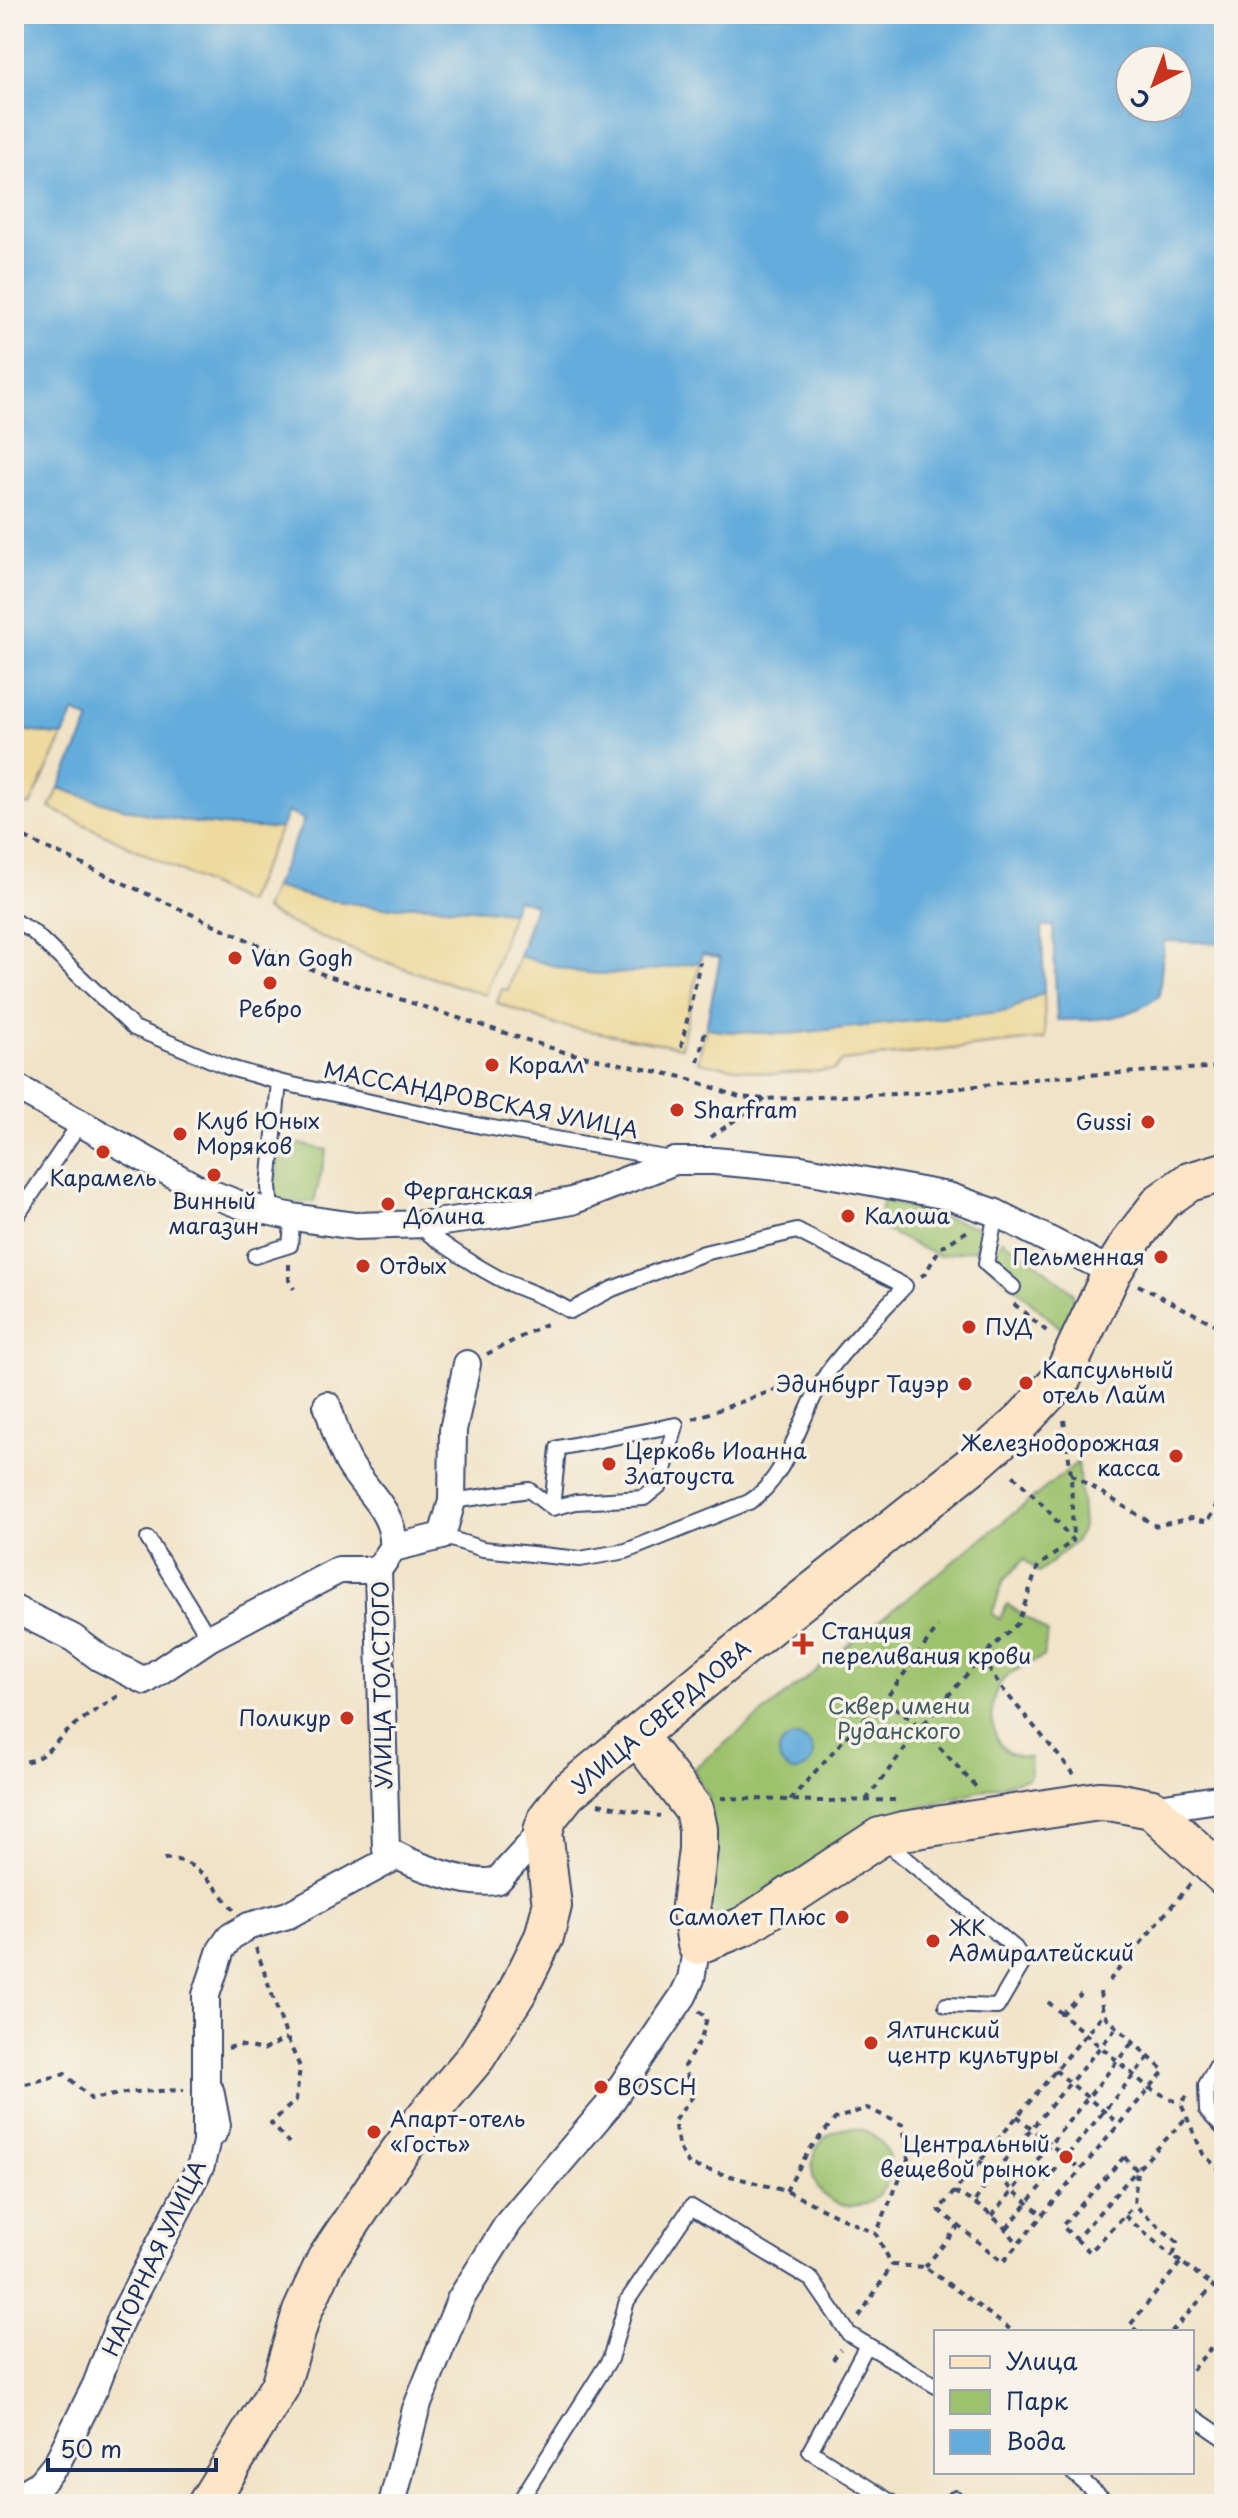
<svg xmlns="http://www.w3.org/2000/svg" width="1238" height="2518" viewBox="0 0 1238 2518" font-family="'Playpen Sans',sans-serif">
	<style>
		.green { fill: #9dc26d; stroke: #5c7866; stroke-width: 2 }
		.sand { fill: #eeda9e; stroke: #84847e; stroke-width: 2 }
		.water { fill: #64acdb; stroke: #406e9c; stroke-width: 2; fill-rule: evenodd }
		.lines { fill: none; stroke-linecap: round; stroke-linejoin: round }
		.lane-casing { stroke: #3b4a6e; stroke-width: 18 }
		.street-casing { stroke: #3b4a6e; stroke-width: 30 }
		.secondary-casing { stroke: #3b4a6e; stroke-width: 42 }
		.path { stroke: #3b4a6e; stroke-width: 4; stroke-dasharray: 6 6; stroke-linecap: butt }
		.lane { stroke: #fff; stroke-width: 14 }
		.street { stroke: #fff; stroke-width: 26 }
		.secondary { stroke: #fde5c5; stroke-width: 38 }
		.poi-dot { fill: #c8321e; stroke: #f7f3e8; stroke-width: 3 }
		.labels { text-anchor: middle; stroke-width: 7; stroke-linejoin: round; paint-order: stroke }
		.poi-label { font-size: 22px; fill: #1b2f5e; stroke: #f7f3e8; text-anchor: start }
		.street-label { font-size: 22px; fill: #1b2f5e; stroke: #f7f3e8 }
		.park-label { font-size: 22px; fill: #425b62; stroke: #f7f3e8 }
	</style>
	<rect width="100%" height="100%" fill="#f7f3e8"/>
	<filter id="ink" filterUnits="userSpaceOnUse"><feTurbulence type="fractalNoise" baseFrequency=".0125" numOctaves="2"/><feDisplacementMap in="SourceGraphic" scale="16" xChannelSelector="R" yChannelSelector="G"/><feConvolveMatrix kernelMatrix="1 2 1 2 8 2 1 2 1" color-interpolation-filters="sRGB"/></filter>
	<filter id="wash" filterUnits="userSpaceOnUse"><feTurbulence type="fractalNoise" baseFrequency=".006" numOctaves="4" result="noise"/><feDisplacementMap in="SourceGraphic" scale="32" xChannelSelector="R" yChannelSelector="G"/><feGaussianBlur stdDeviation="1.8" result="paint"/><feColorMatrix in="noise" values="0 0 0 0 0 0 0 0 0 0 0 0 0 0 0 0 0 1.4 0 .05"/><feComposite in="paint" operator="in"/></filter>
	<g filter="url(#wash)">
		<rect width="100%" height="100%" fill="#f1e3c7"/>
		<!-- green -->
		<path class="green" d="M281,1140L327,1150L314,1202L273,1204Z
			M883,1200L984,1229L976,1249L938,1256L884,1230L879,1219Z
			M1003,1240L1038,1264L1072,1292L1078,1311L1066,1333L987,1263Z
			M1078,1462L1083,1525L1076,1541L1039,1573L1024,1559L1004,1580L992,1614L1000,1619L1007,1604L1048,1633L1043,1657C1031,1663 1013,1670 1004,1679C988,1696 988,1735 1006,1751C1012,1756 1023,1757 1031,1758L1029,1778L923,1806L708,1938L709,1797L693,1769Z
			M812 2167a39 39 0 1 1 78 0a39 39 0 1 1-78 0Z"/>
		<!-- sand -->
		<path class="sand" d="M14,729L63,736L30,806L14,799Z
			M59,788C129,813 205,830 281,828L246,903L50,808Z
			M274,887L315,898L385,908L418,905L512,912L486,995C411,971 334,947 264,910Z
			M519,956L580,972L614,974L700,962L681,1047L556,1025L497,1003L502,989L508,990Z
			M1044,992L1045,1039L842,1061L834,1070L773,1074L698,1062L706,1027L721,1031L787,1034L903,1022L1008,1011Z"/>
		<!-- water -->
		<path class="water" d="M14,14H1224V943L1164,941L1159,996C1128,1021 1095,1020 1057,1020L1053,926L1042,927L1044,992L1008,1011L903,1022L787,1034L720,1031L706,1027L720,958L702,954L700,962C661,969 620,978 580,972C560,969 539,961 519,956L535,905L517,899L512,912L418,905L385,908L315,898L274,887L304,820L288,812L281,828C205,830 129,813 59,788L90,720L74,712L63,736L14,729ZM1130,60H1178V108H1130Z
			M779 1754a17 17 0 1 1 34 0a17 17 0 1 1-34 0Z"/>
	</g>
	<g filter="url(#ink)">
		<g class="lines">
			<defs>
				<path id="lane" d="M14,921L32,931L134,1028L230,1068L279,1082L481,1126L671,1159
					M271,1213L269,1186L279,1082
					M996,1213L986,1264L1013,1287
					M14,1220L80,1123
					M428,1224L429,1234C454,1252 480,1269 508,1283C530,1292 551,1299 570,1311L612,1289L704,1253L797,1231L905,1286C880,1313 853,1339 831,1368C801,1407 791,1477 749,1502L626,1551L580,1559L483,1549L442,1536
					M255,1256L290,1245L293,1217
					M452,1501L529,1490L552,1508L576,1502L644,1498L660,1485L676,1425L558,1448L552,1508
					M148,1539L209,1638
					M883,1840L1015,1948L1024,1961L997,2007L946,2005
					M1224,2053L1206,2085L1207,2111L1224,2129
					M206,2143L218,2137L223,2125L216,2089
					M867,2345L810,2451L894,2504
					M1192,2416L1224,2438
					M1072,2472L1109,2504
					M518,2504L610,2359L627,2301L691,2207L812,2280L849,2334L936,2386
					M951,2504L955,2498"/>
				<path id="street" d="M14,1086L197,1188L241,1205L293,1217L355,1226L428,1224L495,1215L572,1201L675,1161H714L801,1169L948,1196L996,1213L1112,1272
					M467,1364L453,1430L452,1501L442,1536L393,1548L378,1570L386,1849C407,1863 473,1889 498,1880L543,1831
					M327,1405C334,1424 339,1447 350,1465C366,1492 396,1513 393,1548
					M14,1609L73,1638L100,1658L145,1681L209,1638L339,1570H378
					M1152,1809L1224,1798
					M14,2499L41,2483L57,2463L96,2385L121,2319L201,2165L206,2143V1995L221,1950L230,1937L249,1926L288,1915L397,1856
					M392,2504L416,2409L460,2300L509,2222L608,2106L683,1996L691,1979L697,1945"/>
				<path id="secondary" d="M638,1737L694,1810L698,1829V1849L691,1905L697,1945L744,1926L880,1837L903,1831L1099,1801L1115,1802L1152,1809L1224,1876
					M207,2504L280,2386L302,2312L326,2260L384,2173L423,2120L476,2057L517,1992L544,1937L552,1906L543,1831L548,1817L568,1792L752,1640L977,1461L1020,1423L1062,1378L1112,1272L1134,1237L1161,1202L1189,1182L1224,1172"/>
			</defs>
			<!-- lane casing -->
			<use href="#lane" class="lane-casing"/>
			<!-- street casing -->
			<use href="#street" class="street-casing"/>
			<!-- secondary casing -->
			<use href="#secondary" class="secondary-casing"/>
			<!-- path -->
			<path class="path" d="M14,833L322,974L564,1052L687,1078L739,1097L765,1099L918,1093L1051,1077L1224,1067
				M681,1047L700,962
				M698,1062L706,1027
				M711,1137L765,1099
				M289,1264V1280L294,1289
				M921,1276L925,1274L940,1248L971,1229
				M1138,1285L1224,1329
				M1014,1304L1050,1334
				M487,1354L550,1322
				M693,1419L794,1383L804,1376
				M1064,1420L1071,1474L1073,1539
				M1071,1474L1156,1526L1191,1518L1208,1522L1224,1489
				M982,1657L1001,1687L1074,1774
				M885,1700L921,1727L978,1789
				M14,1762C42,1764 49,1747 68,1731C84,1717 103,1705 122,1694
				M721,1798L820,1801L896,1800
				M790,1800L847,1736L885,1700L938,1627
				M866,1800L921,1727L982,1657L1018,1623L1038,1566L1073,1541L1046,1508L1011,1473
				M598,1804L660,1816
				M164,1859C195,1856 217,1889 234,1910
				M256,1948L287,2038L300,2067L296,2100L271,2123L289,2143
				M1109,1981L1191,1883
				M1100,1992L1103,2014L1164,2071L1003,2262L939,2210L1103,2014
				M1048,2002L1149,2088L1181,2104
				M699,2011L707,2018L701,2039L684,2066L693,2096L674,2121L679,2148L689,2165L786,2191L876,2234L892,2265
				M1061,2014L1081,1994
				M228,2048L239,2045L263,2050L287,2038
				M1055,2070L1119,2124
				M14,2087L65,2074L91,2099L131,2092L184,2090
				M1187,2096L1181,2104L1203,2154L1224,2174
				M1017,2116L1081,2170
				M1124,2157L1137,2170L1076,2239L1062,2226Z
				M979,2161L1043,2216
				M786,2191L809,2150L835,2119L867,2108L903,2125L908,2159L876,2234
				M954,2192C980,2204 1001,2221 1018,2244
				M975,2201L993,2174L1118,2026
				M992,2216L1132,2043
				M1125,2216L1173,2257
				M1007,2228L1148,2058
				M1076,2239L1090,2252L1134,2205
				M1181,2262L1173,2257L1177,2242L1134,2205L1137,2170L1187,2117
				M892,2265L925,2267L1014,2332
				M925,2267L958,2227
				M859,2317L892,2265
				M1138,2332L1130,2325L1181,2262L1224,2294
				M1171,2332L1214,2285
				M833,2360L840,2349
				M1192,2370L1224,2333"/>
			<!-- lane -->
			<use href="#lane" class="lane"/>
			<!-- street -->
			<use href="#street" class="street"/>
			<!-- secondary -->
			<use href="#secondary" class="secondary"/>
		</g>
	</g>
	<!-- markers -->
	<g class="poi-dot">
		<circle cx="235" cy="958" r="8"/>
		<circle cx="270" cy="983" r="8"/>
		<circle cx="492" cy="1065" r="8"/>
		<circle cx="677" cy="1110" r="8"/>
		<circle cx="1148" cy="1122" r="8"/>
		<circle cx="180" cy="1134" r="8"/>
		<circle cx="103" cy="1152" r="8"/>
		<circle cx="214" cy="1175" r="8"/>
		<circle cx="388" cy="1204" r="8"/>
		<circle cx="848" cy="1216" r="8"/>
		<circle cx="1161" cy="1257" r="8"/>
		<circle cx="363" cy="1266" r="8"/>
		<circle cx="969" cy="1327" r="8"/>
		<circle cx="1026" cy="1383" r="8"/>
		<circle cx="965" cy="1384" r="8"/>
		<circle cx="1176" cy="1456" r="8"/>
		<circle cx="609" cy="1464" r="8"/>
		<path d="M799 1632h8v8h8v8h-8v8h-8v-8h-8v-8h8z"/>
		<circle cx="347" cy="1718" r="8"/>
		<circle cx="842" cy="1917" r="8"/>
		<circle cx="933" cy="1941" r="8"/>
		<circle cx="871" cy="2043" r="8"/>
		<circle cx="601" cy="2087" r="8"/>
		<circle cx="374" cy="2132" r="8"/>
		<circle cx="1066" cy="2157" r="8"/>
	</g>
	<g class="labels">
		<!-- poi labels -->
		<g class="poi-label">
			<text x="251" y="966">Van Gogh</text>
			<text x="270" y="1017" text-anchor="middle">Ребро</text>
			<text x="508" y="1073">Коралл</text>
			<text x="693" y="1118">Sharfram</text>
			<text x="196" y="1129">Клуб Юных<tspan x="196" dy="25">Моряков</tspan></text>
			<text x="1132" y="1130" text-anchor="end">Gussi</text>
			<text x="103" y="1186" text-anchor="middle">Карамель</text>
			<text x="404" y="1199">Ферганская<tspan x="404" dy="25">Долина</tspan></text>
			<text x="214" y="1209" text-anchor="middle">Винный<tspan x="214" dy="25">магазин</tspan></text>
			<text x="864" y="1224">Калоша</text>
			<text x="1145" y="1265" text-anchor="end">Пельменная</text>
			<text x="379" y="1274">Отдых</text>
			<text x="985" y="1335">ПУД</text>
			<text x="1042" y="1378">Капсульный<tspan x="1042" dy="25">отель Лайм</tspan></text>
			<text x="949" y="1392" text-anchor="end">Эдинбург Тауэр</text>
			<text x="1160" y="1451" text-anchor="end">Железнодорожная<tspan x="1160" dy="25">касса</tspan></text>
			<text x="625" y="1459">Церковь Иоанна<tspan x="625" dy="25">Златоуста</tspan></text>
			<text x="821" y="1639">Станция<tspan x="821" dy="25">переливания крови</tspan></text>
			<text x="331" y="1726" text-anchor="end">Поликур</text>
			<text x="826" y="1925" text-anchor="end">Самолет Плюс</text>
			<text x="949" y="1936">ЖК<tspan x="949" dy="25">Адмиралтейский</tspan></text>
			<text x="887" y="2038">Ялтинский<tspan x="887" dy="25">центр культуры</tspan></text>
			<text x="617" y="2095">BOSCH</text>
			<text x="390" y="2127">Апарт-отель<tspan x="390" dy="25">«Гость»</tspan></text>
			<text x="1050" y="2152" text-anchor="end">Центральный<tspan x="1050" dy="25">вещевой рынок</tspan></text>
		</g>
		<!-- street labels -->
		<g class="street-label">
			<text transform="translate(481 1100) rotate(11)" y="8">МАССАНДРОВСКАЯ УЛИЦА</text>
			<text transform="translate(382 1685) rotate(-91)" y="8">УЛИЦА ТОЛСТОГО</text>
			<text transform="translate(661 1717) rotate(-40)" y="8">УЛИЦА СВЕРДЛОВА</text>
			<text transform="translate(154 2258) rotate(-65)" y="8">НАГОРНАЯ УЛИЦА</text>
		</g>
		<!-- park labels -->
		<g class="park-label">
			<text x="899" y="1714">Сквер имени<tspan x="899" dy="25">Руданского</tspan></text>
		</g>
	</g>
	<!-- margin -->
	<rect width="1238" height="2518" fill="none" stroke="#f7f3e8" stroke-width="48"/>
	<!-- legend -->
	<rect x="934" y="2330" width="260" height="144" fill="#f7f3e8" stroke="#9fa5b1" stroke-width="2"/>
	<rect x="950" y="2356" width="40" height="12" fill="#fde5c5" stroke="#9fa5b1" stroke-width="2"/>
	<text x="1006" y="2370" font-size="24" fill="#1b2f5e">Улица</text>
	<rect x="950" y="2390" width="40" height="24" fill="#9dc26d" stroke="#9fa5b1" stroke-width="2"/>
	<text x="1006" y="2410" font-size="24" fill="#1b2f5e">Парк</text>
	<rect x="950" y="2430" width="40" height="24" fill="#64acdb" stroke="#9fa5b1" stroke-width="2"/>
	<text x="1006" y="2450" font-size="24" fill="#1b2f5e">Вода</text>
	<!-- north arrow -->
	<g transform="translate(1154 84) rotate(222)"><circle r="38" fill="#f7f3e8" stroke="#9fa5b1" stroke-width="2"/>
	<path d="M0-6L14 30L0 20L-14 30Z" fill="#c8321e"/>
	<text y="-12" font-size="22" font-weight="bold" text-anchor="middle" fill="#1b2f5e">С</text>
	</g>
	<!-- scale -->
	<path d="M48 2458v12h168v-12" fill="none" stroke="#1b2f5e" stroke-width="4"/>
	<text x="60" y="2458" font-size="24" fill="#1b2f5e" stroke="#f7f3e8" stroke-width="6" paint-order="stroke">50 m</text>
</svg>
